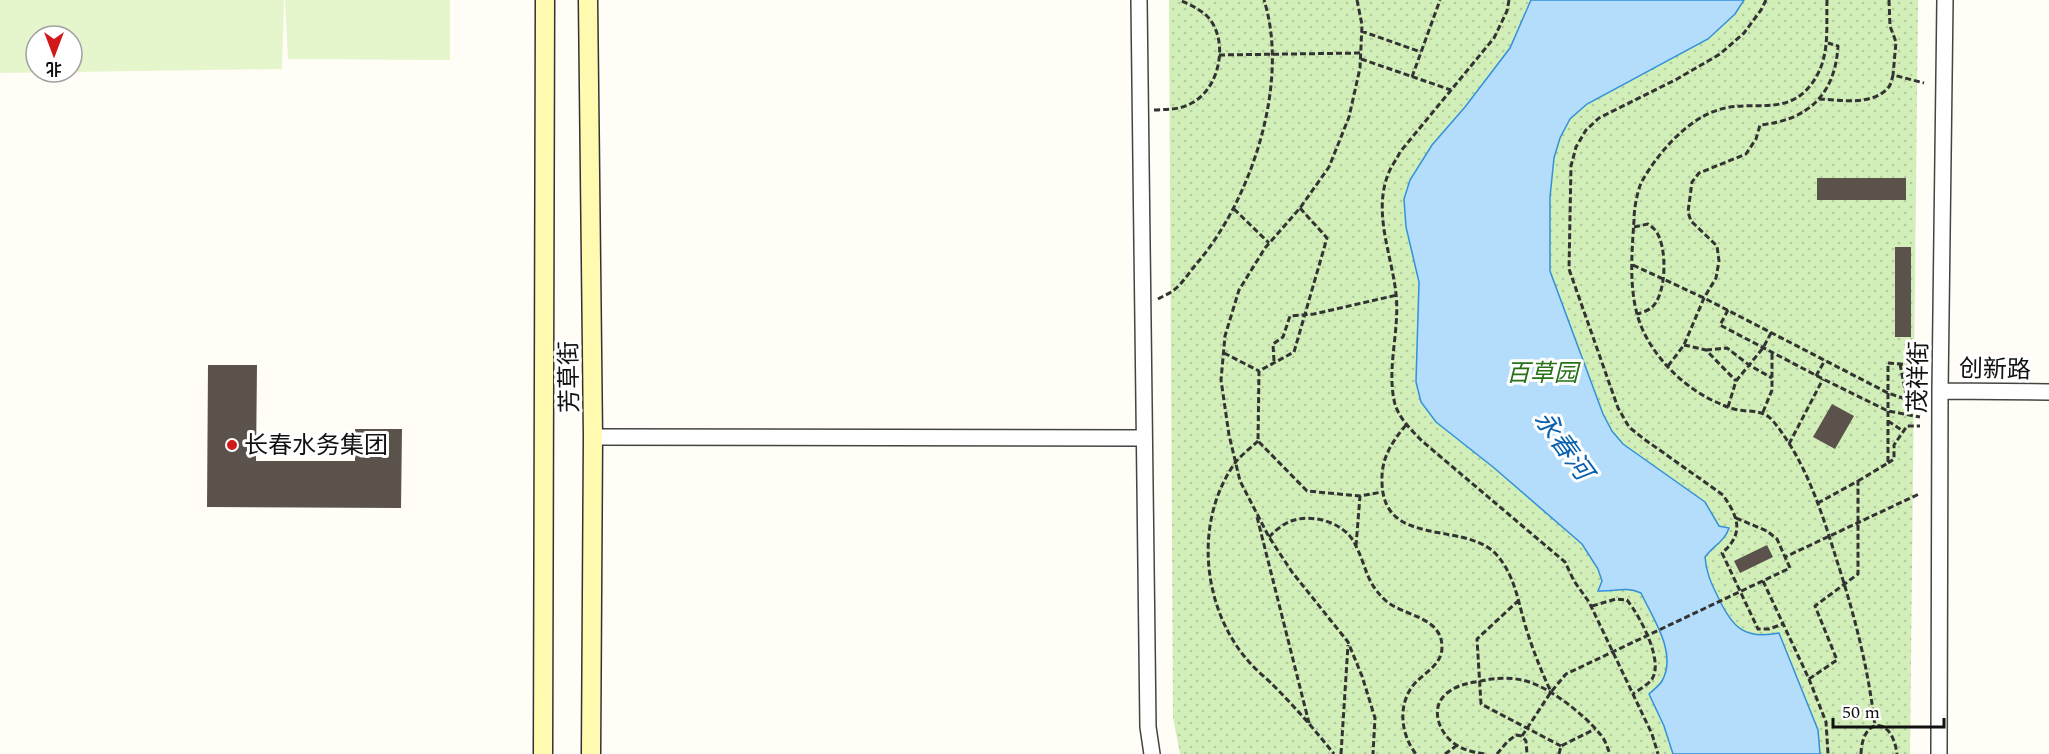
<svg xmlns="http://www.w3.org/2000/svg" width="2049" height="754" viewBox="0 0 2049 754" font-family="Spectral,'Noto Sans SC',serif">
	<style>
		.green { fill: url(#green-dots) }
		.pitch { fill: #e5f5cc; fill-rule: evenodd }
		.water { fill: #b4ddfc; stroke: #3390db; stroke-width: 1.5 }
		.building { fill: #5b524c }
		.lines { fill: none; stroke-linecap: round; stroke-linejoin: round }
		.tertiary-casing { stroke: #444; stroke-width: 18 }
		.secondary-casing { stroke: #333; stroke-width: 21 }
		.path { stroke: #333; stroke-width: 3; stroke-dasharray: 6 3; stroke-linecap: butt }
		.tertiary { stroke: #fff; stroke-width: 15 }
		.secondary { stroke: #fffab0; stroke-width: 18 }
		.poi-dot { fill: #d11919; stroke: #fff; stroke-width: 2 }
		.labels { text-anchor: middle; stroke-width: 6; stroke-linejoin: round; paint-order: stroke }
		.street-label { font-size: 24px; fill: #111; stroke: #fff }
		.park-label { font-size: 24px; font-style: italic; fill: #277119; stroke: #fff }
		.poi-label { font-size: 24px; fill: #111; stroke: #fff; text-anchor: start }
		.water-label { font-size: 26px; font-style: italic; fill: #0b61b1; stroke: #fff }
	</style>
	<defs>
		<pattern id="green-dots" width="8" height="8" patternUnits="userSpaceOnUse" patternTransform="scale(1.5)"><rect width="8" height="8" fill="#d2efb9"/><path d="M2 2h.1M6 6h.1" fill="none" stroke="#b3cc9e" stroke-width="1.8" stroke-linecap="round"/></pattern>
	</defs>
	<rect width="100%" height="100%" fill="#fffdf5"/>
	<!-- green -->
	<path class="green" d="M1169,0H1918L1910,754H1180L1173,717Z"/>
	<!-- pitch -->
	<path class="pitch" d="M0,0H284L282,69L0,73ZM36,36H72V72H36Z
		M285,0H450V60L288,59Z"/>
	<!-- water -->
	<path class="water" d="M1531,0H1744L1735,14L1708,39L1587,104L1570,119L1560,138L1554,158L1550,197V271L1603,414L1612,431L1623,444L1705,502L1719,526L1729,528C1725,541 1713,546 1705,557C1706,572 1711,583 1718,597C1732,627 1744,640 1779,633L1818,730L1820,754H1673L1664,726L1649,694C1653,690 1659,686 1662,681C1678,653 1652,617 1641,593C1625,586 1615,592 1598,591L1602,581L1598,569L1582,544L1493,467L1436,422L1421,402L1416,382L1419,282L1406,227L1404,199L1410,180L1432,145L1465,107L1510,48Z"/>
	<!-- building -->
	<path class="building" d="M1817,178H1906V200H1817Z
		M1895,247H1911V337H1895Z
		M208,365H257L256,461H355V429H402L401,508L207,507Z
		M1832,404L1854,416L1835,449L1813,437Z
		M1767,545L1773,557L1740,573L1734,561Z"/>
	<g class="lines">
		<defs>
			<path id="tertiary" d="M1139,0L1148,727L1152,754
				M1940,391L2049,392
				M593,437L1144,438
				M1939,754L1940,391L1945,0"/>
			<path id="secondary" d="M588,0L593,437L591,754
				M543,754L545,0"/>
		</defs>
		<!-- tertiary casing -->
		<use href="#tertiary" class="tertiary-casing"/>
		<!-- secondary casing -->
		<use href="#secondary" class="secondary-casing"/>
		<!-- path -->
		<path class="path" d="M1357,0L1362,25L1360,68L1349,117L1329,167L1300,208L1265,248L1239,290L1225,336L1221,380L1229,435L1240,481L1269,537L1292,572L1348,642L1362,676L1375,718L1373,754
			M1509,0L1507,11L1494,38L1400,152C1397,159 1392,165 1389,172C1372,212 1392,255 1396,294C1400,329 1387,365 1394,400C1397,416 1410,429 1422,441L1565,562L1574,581L1589,602L1652,734L1658,754
			M1766,0L1761,10L1744,33L1720,54L1677,79L1599,118L1586,130L1576,147L1571,166L1569,269L1618,408L1629,427L1644,439L1723,495C1738,517 1745,533 1722,553L1758,629H1769L1783,624
			M1827,0C1826,30 1831,60 1810,86C1785,117 1750,99 1718,110C1686,120 1657,154 1641,183C1637,193 1634,209 1634,220C1632,250 1629,284 1637,314C1647,352 1684,390 1721,404C1725,406 1729,408 1734,409C1748,413 1762,408 1773,421C1806,461 1822,513 1837,561C1855,617 1868,667 1875,726
			M1889,0L1890,26L1896,42L1893,75
			M1361,31L1421,52
			M1219,55L1361,53
			M1361,59L1451,90
			M1412,77L1440,0
			M1819,99C1840,100 1872,106 1888,88C1891,85 1892,79 1893,75L1924,83
			M1154,110C1167,109 1179,110 1190,104C1220,90 1230,40 1207,16C1198,8 1189,4 1179,0
			M1300,208L1327,238L1294,352L1259,371L1258,441L1307,491L1360,496L1382,492
			M1234,209L1269,243
			M1634,227L1648,224C1650,226 1653,227 1655,230C1668,245 1667,296 1651,308C1647,311 1641,313 1637,314
			M1633,265L1704,298L1888,393L1920,404
			M1158,299C1163,296 1169,294 1174,290C1183,283 1190,271 1198,262C1252,198 1290,82 1264,0
			M1728,310L1720,325L1823,379L1888,411L1920,417
			M1684,345L1706,350L1736,381
			M1706,350L1727,348L1749,365L1772,378
			M1224,353L1259,371
			M1274,361L1273,344L1283,337L1290,316L1314,314L1397,295
			M1900,364L1907,400
			M1668,366L1684,345L1704,298L1716,278L1719,261L1717,246L1691,221L1688,212L1692,182L1699,173L1746,154L1756,139L1760,125C1808,120 1835,95 1838,46L1828,43
			M1816,376L1825,360
			M1728,407L1736,381L1763,348L1771,333
			M1763,412L1772,390V353
			M1888,421L1903,431
			M1406,425C1391,443 1381,459 1382,482C1383,548 1462,521 1495,553C1515,574 1518,602 1526,628C1533,650 1541,671 1551,692
			M1258,441C1251,448 1241,455 1235,463C1193,522 1202,610 1250,663C1257,671 1266,678 1273,685C1295,707 1315,730 1334,754
			M1789,444L1823,379
			M1888,463L1894,459V445L1907,426H1920
			M1858,481L1888,463V363L1921,366
			M1257,517L1309,723
			M1736,518L1767,531L1777,539L1785,557L1919,494
			M1269,537C1275,531 1283,524 1291,521C1313,513 1345,523 1355,544C1367,567 1365,581 1385,600C1402,616 1442,616 1442,647C1442,664 1426,672 1416,682C1397,702 1400,734 1416,754
			M1356,546L1360,496
			M1763,581L1809,679L1826,722L1828,754
			M1519,600L1477,639L1481,704L1561,746
			M1592,606L1616,599L1627,600C1640,616 1664,661 1652,679C1648,685 1638,690 1633,694
			M1809,679L1837,660L1815,606L1858,574V481L1818,503
			M1522,736L1551,692L1566,674L1790,568L1785,557
			M1341,754L1348,645
			M1445,754L1456,746
			M1484,754C1475,752 1466,751 1458,746C1440,736 1428,708 1447,693C1457,685 1468,683 1481,681C1494,678 1508,677 1522,680C1547,685 1584,714 1600,734C1605,739 1607,747 1610,754
			M1497,754L1507,742L1516,735L1522,736L1526,741L1527,754
			M1559,754L1561,746L1595,729
			M1861,754C1862,717 1892,715 1897,754"/>
		<!-- tertiary -->
		<use href="#tertiary" class="tertiary"/>
		<!-- secondary -->
		<use href="#secondary" class="secondary"/>
	</g>
	<!-- markers -->
	<circle class="poi-dot" cx="232" cy="445" r="6"/>
	<g class="labels">
		<!-- street labels -->
		<g class="street-label">
			<text transform="translate(1995 369) rotate(1)" y="8">创新路</text>
			<text transform="translate(569 377) rotate(-91)" y="8">芳草街</text>
			<text transform="translate(1918 377) rotate(-89)" y="8">茂祥街</text>
		</g>
		<!-- park labels -->
		<g class="park-label">
			<text x="1542" y="381">百草园</text>
		</g>
		<!-- poi labels -->
		<g class="poi-label">
			<text x="244" y="453">长春水务集团</text>
		</g>
		<!-- water labels -->
		<g class="water-label">
			<text transform="translate(1564 445) rotate(54)" y="9">永春河</text>
		</g>
	</g>
	<!-- north arrow -->
	<g transform="translate(54 54) rotate(180)"><circle r="28" fill="#ffffff" stroke="#a0a0a0" stroke-width="1.5"/>
	<path d="M0-4.5L10 22L0 15L-10 22Z" fill="#d11919"/>
	<text y="-9" font-size="16" font-weight="bold" text-anchor="middle" fill="#111111">北</text>
	</g>
	<!-- scale -->
	<path d="M1833 718v9h111v-9" fill="none" stroke="#111111" stroke-width="3"/>
	<text x="1842" y="718" font-size="18" fill="#111111" stroke="#ffffff" stroke-width="4.5" paint-order="stroke">50 m</text>
</svg>
